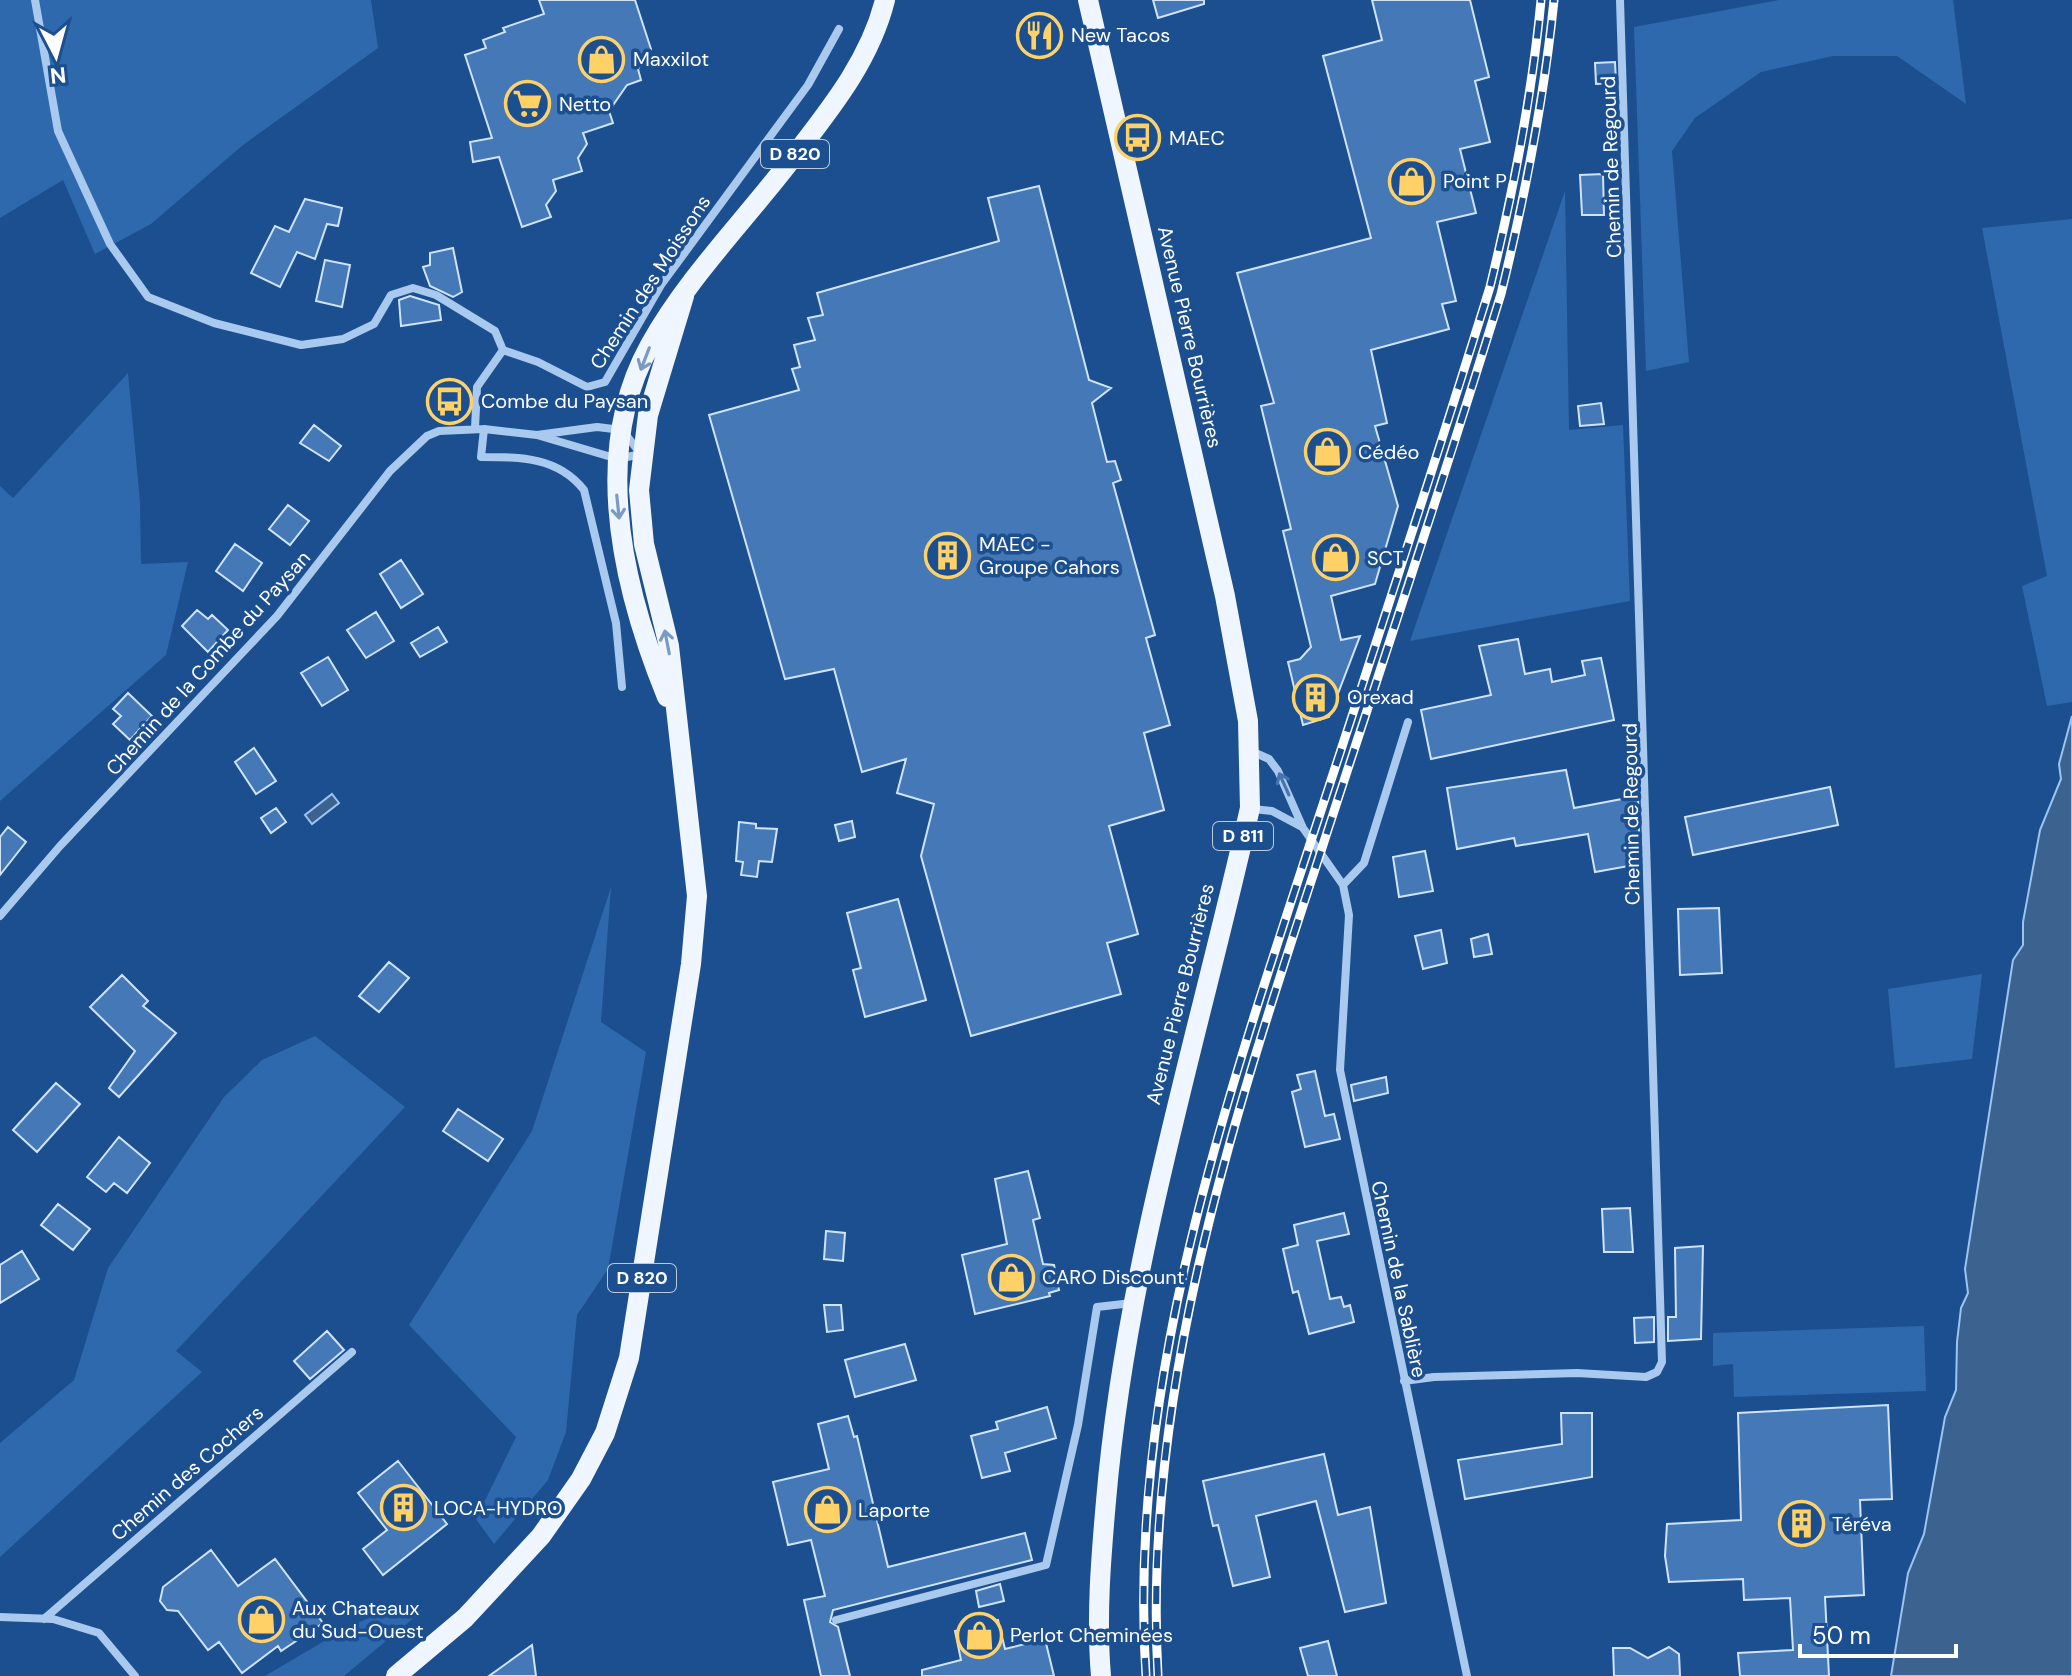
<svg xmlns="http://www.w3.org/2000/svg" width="2072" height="1676" viewBox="0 0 2072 1676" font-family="'DM Sans',sans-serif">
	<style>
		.green { fill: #2e69ad }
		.water { fill: #3c6290; stroke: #9cc4f0; stroke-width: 2 }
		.building { fill: #4478b7; stroke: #cfe3fa; stroke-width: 2 }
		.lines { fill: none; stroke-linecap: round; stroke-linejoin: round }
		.street { stroke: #a9c9ee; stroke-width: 8 }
		.primary { stroke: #f0f6ff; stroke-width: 20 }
		.rail-casing { stroke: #fff; stroke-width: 9 }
		.rail { stroke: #1b4f8f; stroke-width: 6; stroke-dasharray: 18; stroke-linecap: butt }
		.oneway { stroke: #7b9ac1 }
		.oneway2 { stroke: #4674ac }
		.labels { text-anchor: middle; stroke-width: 7; stroke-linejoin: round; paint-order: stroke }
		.shield { fill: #1b4f8f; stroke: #bbcadd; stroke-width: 2 }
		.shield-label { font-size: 18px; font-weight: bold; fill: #fff }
		.poi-label { font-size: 20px; fill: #fff; stroke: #1b4f8f; text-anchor: start }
		.street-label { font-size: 20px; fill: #fff; stroke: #1b4f8f }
	</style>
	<rect width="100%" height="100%" fill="#1b4f8f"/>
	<!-- green -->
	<path class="green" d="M0,0H371L378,48L243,145L151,224L95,254L63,180L0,218Z
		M1779,0H1953L1966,104L1897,56H1833L1761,72L1695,118L1672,151L1689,362L1646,371L1634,27Z
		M1565,191L1569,430L1623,425L1630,601L1410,641Z
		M2072,219V702L2047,706L2022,586L2047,576L1982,228Z
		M128,373L140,502L141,564L188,562L166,655L0,801V486L13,498Z
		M611,887L601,1022L646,1052L608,1269L577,1315L566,1432L548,1480L494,1544L476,1519L516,1437L409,1325L532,1131Z
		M1982,974L1972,1059L1895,1068L1888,989Z
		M315,1036L405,1107L176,1351L202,1372L0,1557V1443L74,1380L108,1268L224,1097L262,1060Z
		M1924,1326L1926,1391L1734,1397L1733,1364L1713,1366V1333Z
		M403,1602L422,1611L344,1676H265L343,1630Z"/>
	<!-- water -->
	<path class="water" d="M2072,716V1676H1891L1908,1573L1924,1534L1945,1417L1956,1390L1957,1342L1961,1308L1968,1293L1965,1269L2013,960L2023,945V922L2040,830L2061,779L2059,764Z
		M332,794L339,803L312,824L305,815Z"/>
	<!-- building -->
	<path class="building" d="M539,0H635L651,49L638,69L641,80L627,85L609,111L613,123L583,133L587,144L578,158L582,171L553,180L556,191L546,205L551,217L522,227L499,157L473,162L470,142L492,138L465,55L486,48L483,40L505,32L503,28L544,14Z
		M1153,0H1204V4L1158,18Z
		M1372,0H1470L1489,77L1475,81L1490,142L1460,149L1476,213L1437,222L1456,301L1442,304L1449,329L1371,350L1387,423L1375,426L1398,506L1375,584L1331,596L1341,640L1360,636L1329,717L1303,725L1288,662L1300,659L1311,647L1283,531L1291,529L1261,406L1274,403L1237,273L1371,238L1323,56L1382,40Z
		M1042,15L1059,44L1039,56L1021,26Z
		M1615,62L1616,83L1596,84L1595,63Z
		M1603,174L1604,215H1582L1580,175Z
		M1039,186L1089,380L1111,388L1092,403L1107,462L1115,461L1121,480L1113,483L1155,635L1146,638L1170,725L1144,733L1164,810L1109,826L1138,934L1107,943L1121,994L971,1036L921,856L934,804L897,793L906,759L862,772L834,669L785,679L709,415L799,390L792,369L800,367L794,345L815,340L808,318L823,315L817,293L999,241L988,198Z
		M305,199L342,208L338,226L327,224L315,259L297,252L280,287L251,273L275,226L289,232Z
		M453,248L462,292L453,297L430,286L423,267L430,265V253Z
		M325,260L350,265L342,307L316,301Z
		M410,296L439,305L441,320L401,326L399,300Z
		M1601,403L1604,424L1580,426L1578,406Z
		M314,425L341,446L329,461L300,443Z
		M288,505L309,521L290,545L269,529Z
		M235,544L262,563L243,591L216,571Z
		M401,560L423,594L401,608L380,574Z
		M197,610L208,619L212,615L228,630L208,652L182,626Z
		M376,612L394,641L366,658L347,630Z
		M438,627L447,642L420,657L411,643Z
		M1518,639L1525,674L1550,669L1552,682L1585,675L1582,661L1601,658L1614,720L1431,759L1421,710L1491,695L1479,646Z
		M328,657L348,690L322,706L301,673Z
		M128,693L152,716L130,740L113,724L121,716L113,709Z
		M254,748L276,781L256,794L235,762Z
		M1566,770L1574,808L1638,796L1640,864L1595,872L1588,834L1516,846L1514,838L1457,849L1447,788Z
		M1830,787L1838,825L1693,855L1685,817Z
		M276,808L286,822L271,833L261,818Z
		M852,821L855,837L839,841L835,825Z
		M739,822L756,824V828L777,829L772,862L759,861L757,877L741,875L743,862L736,861Z
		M8,827L26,842L0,875V837Z
		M1425,851L1433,891L1399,897L1393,857Z
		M898,899L926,1000L865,1017L853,970L861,968L847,913Z
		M1719,908L1722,973L1680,975L1678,909Z
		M1441,930L1447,963L1423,969L1415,936Z
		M1488,934L1492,954L1474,957L1471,939Z
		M389,962L409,978L379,1012L359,996Z
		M122,975L148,1001L143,1006L176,1033L119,1097L109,1088L135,1051L90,1007Z
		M1315,1071L1325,1116L1334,1114L1340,1139L1305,1147L1292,1092L1301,1089L1297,1075Z
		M1386,1077L1388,1093L1354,1101L1351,1085Z
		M56,1083L80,1104L37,1152L13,1130Z
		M458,1109L503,1139L488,1161L443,1131Z
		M119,1137L150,1163L127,1193L114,1183L106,1192L87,1177Z
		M1028,1171L1040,1218L1033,1220L1043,1264L1054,1265L1059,1290L1049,1293L1050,1296L975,1314L962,1255L1007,1244L995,1179Z
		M58,1204L90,1229L73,1250L41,1225Z
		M1630,1208L1633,1252H1604L1602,1209Z
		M1344,1213L1349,1234L1317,1241L1330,1299L1341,1297L1344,1307L1350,1305L1354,1322L1309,1334L1298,1291L1293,1293L1283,1249L1298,1245L1294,1225Z
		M826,1231L845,1233L843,1261L824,1259Z
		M1703,1246L1701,1339L1668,1341V1317H1676L1675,1248Z
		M22,1251L39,1279L0,1303V1265Z
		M824,1305H841L843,1330L827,1332Z
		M1654,1317V1342L1635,1343L1634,1318Z
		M327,1331L344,1350L310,1379L294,1361Z
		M905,1344L916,1380L855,1397L845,1360Z
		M1888,1405L1892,1499L1860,1500L1864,1595L1825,1597L1829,1676H1740L1738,1653L1793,1650L1790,1598L1744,1600L1743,1579L1669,1582L1665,1556L1667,1524L1741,1520L1738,1413Z
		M1047,1407L1056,1438L1005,1453L1010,1471L982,1478L971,1436L998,1429L996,1422Z
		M1561,1413H1592V1477L1465,1499L1458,1460L1562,1444Z
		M848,1416L854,1437L857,1436L888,1567L1025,1533L1032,1560L833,1610L830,1622L838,1627L850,1676H821L804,1600L825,1596L811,1540L788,1545L773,1482L829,1469L818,1424Z
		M1324,1454L1338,1515L1370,1507L1386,1603L1345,1612L1316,1501L1256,1516L1270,1577L1233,1586L1218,1525L1213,1526L1203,1481Z
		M398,1461L447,1524L383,1575L363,1549L387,1530L358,1493Z
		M211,1550L238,1586L275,1559L323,1623L281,1651L278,1646L242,1673L219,1642L208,1650L178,1611L167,1610L160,1601L163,1587Z
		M1000,1584L1004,1601L979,1607L976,1591Z
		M998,1620L1005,1649L1045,1639L1054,1676H922V1670L961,1660L955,1631Z
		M1328,1641L1337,1676H1308L1300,1648Z
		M532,1645L536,1676H489Z
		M1669,1647L1679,1654L1680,1676H1614L1613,1648H1630L1648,1658Z"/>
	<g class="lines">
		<!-- street -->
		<path class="street" d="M35,0L58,131L110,244L148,297L214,323L301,345L343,339L374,324L391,295L413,288L436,295L495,331L503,350
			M503,350L538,362L587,387L605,382L661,285L808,85L839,29
			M475,428L477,387L503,350
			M484,429L481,457C521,457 558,457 584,490L616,623L622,687
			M1251,751L1269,759L1278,771L1303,828L1343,885L1349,915L1340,1070L1467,1676
			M1253,809L1272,811L1302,827
			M1343,885L1364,863L1408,722
			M0,916L60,846L277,616L390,471L427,436L439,431L484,429L537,435L618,459L641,454L622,430L597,427L537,435
			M1404,1381L1434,1377L1577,1373L1646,1377L1657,1372L1662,1362L1620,0
			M0,1617L53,1619L99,1633L135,1676
			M44,1619L352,1352
			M836,1620L1046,1565L1078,1425L1097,1307L1132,1303"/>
		<!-- primary -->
		<path class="primary" d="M1088,0L1225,596L1248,721L1250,808C1198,1039 1126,1265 1106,1501C1101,1558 1096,1618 1101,1676
			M667,697C623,589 590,453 650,345C688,277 747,218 794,156C831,108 870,60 885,0
			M396,1676L465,1618L541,1536L581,1479L605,1433L629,1358L691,964L697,896L669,646L644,544L639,490L648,415L684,296"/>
		<defs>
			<path id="rail" d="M1146,1676C1127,1390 1222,1112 1310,844C1371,659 1432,473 1490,287C1513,192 1532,97 1541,0
				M1158,1676C1142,1390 1234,1116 1322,848C1382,664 1444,479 1501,294C1525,196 1544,100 1554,0"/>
		</defs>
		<!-- rail casing -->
		<use href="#rail" class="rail-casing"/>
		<!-- rail -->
		<use href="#rail" class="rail"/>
	</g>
	<!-- one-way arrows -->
	<defs><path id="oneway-shaft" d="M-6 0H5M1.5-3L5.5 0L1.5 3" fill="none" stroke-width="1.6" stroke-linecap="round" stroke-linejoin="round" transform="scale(2)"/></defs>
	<g class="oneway">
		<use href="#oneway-shaft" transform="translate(645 359) rotate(111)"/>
		<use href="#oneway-shaft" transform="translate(618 507) rotate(84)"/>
		<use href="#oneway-shaft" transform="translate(667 642) rotate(-101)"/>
	</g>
	<use class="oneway2" href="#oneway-shaft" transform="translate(1284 784) rotate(-114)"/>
	<!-- icons -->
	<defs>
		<symbol id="restaurant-ring" viewBox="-11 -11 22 22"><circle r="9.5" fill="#1b4f8f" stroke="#ffd166" stroke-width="1.5"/><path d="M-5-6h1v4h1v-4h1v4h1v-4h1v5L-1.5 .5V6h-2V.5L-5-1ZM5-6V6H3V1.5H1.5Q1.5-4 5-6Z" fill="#ffd166"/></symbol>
		<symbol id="shop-ring" viewBox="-11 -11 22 22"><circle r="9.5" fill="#1b4f8f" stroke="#ffd166" stroke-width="1.5"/><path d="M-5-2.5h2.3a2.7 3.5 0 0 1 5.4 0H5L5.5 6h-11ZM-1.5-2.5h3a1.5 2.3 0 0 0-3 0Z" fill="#ffd166"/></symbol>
		<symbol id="supermarket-ring" viewBox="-11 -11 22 22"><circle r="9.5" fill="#1b4f8f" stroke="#ffd166" stroke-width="1.5"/><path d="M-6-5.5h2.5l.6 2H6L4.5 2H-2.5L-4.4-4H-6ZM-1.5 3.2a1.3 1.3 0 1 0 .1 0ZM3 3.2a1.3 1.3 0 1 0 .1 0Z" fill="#ffd166"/></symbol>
		<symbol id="bus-ring" viewBox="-11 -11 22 22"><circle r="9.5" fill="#1b4f8f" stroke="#ffd166" stroke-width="1.5"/><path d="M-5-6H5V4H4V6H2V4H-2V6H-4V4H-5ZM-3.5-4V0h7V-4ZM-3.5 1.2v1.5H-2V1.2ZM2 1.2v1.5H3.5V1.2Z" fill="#ffd166"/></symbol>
		<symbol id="building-ring" viewBox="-11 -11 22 22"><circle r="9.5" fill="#1b4f8f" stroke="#ffd166" stroke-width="1.5"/><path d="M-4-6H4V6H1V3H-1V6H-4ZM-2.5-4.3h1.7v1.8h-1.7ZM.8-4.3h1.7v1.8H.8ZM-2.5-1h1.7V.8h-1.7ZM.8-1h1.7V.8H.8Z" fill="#ffd166"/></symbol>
	</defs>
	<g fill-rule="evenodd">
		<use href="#restaurant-ring" x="1014" y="10" width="51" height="51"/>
		<use href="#shop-ring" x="576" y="34" width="51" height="51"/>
		<use href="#supermarket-ring" x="502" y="78" width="51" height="51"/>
		<use href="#bus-ring" x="1112" y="112" width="51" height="51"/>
		<use href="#shop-ring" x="1386" y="156" width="51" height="51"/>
		<use href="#bus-ring" x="424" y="376" width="51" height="51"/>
		<use href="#shop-ring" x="1302" y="426" width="51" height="51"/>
		<use href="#building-ring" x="922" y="530" width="51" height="51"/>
		<use href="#shop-ring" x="1310" y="532" width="51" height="51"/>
		<use href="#building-ring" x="1290" y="672" width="51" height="51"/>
		<use href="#shop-ring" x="986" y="1252" width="51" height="51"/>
		<use href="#building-ring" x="378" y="1482" width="51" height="51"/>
		<use href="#shop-ring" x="802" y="1484" width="51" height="51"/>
		<use href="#building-ring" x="1776" y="1498" width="51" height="51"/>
		<use href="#shop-ring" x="236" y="1594" width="51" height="51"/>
		<use href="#shop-ring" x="954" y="1610" width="51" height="51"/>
	</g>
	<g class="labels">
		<!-- shield labels -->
		<g class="shield">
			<rect x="761" y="140" width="68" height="28" rx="6"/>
			<rect x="1213" y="822" width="60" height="28" rx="6"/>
			<rect x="608" y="1264" width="68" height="28" rx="6"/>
		</g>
		<g class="shield-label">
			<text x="795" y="160">D 820</text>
			<text x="1243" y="842">D 811</text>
			<text x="642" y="1284">D 820</text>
		</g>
		<!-- poi labels -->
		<g class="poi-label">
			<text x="1071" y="42">New Tacos</text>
			<text x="633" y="66">Maxxilot</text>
			<text x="559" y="111">Netto</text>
			<text x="1169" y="145">MAEC</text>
			<text x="1443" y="188">Point P</text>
			<text x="481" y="408">Combe du Paysan</text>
			<text x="1358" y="459">Cédéo</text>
			<text x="979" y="551">MAEC -<tspan x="979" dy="23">Groupe Cahors</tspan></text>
			<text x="1367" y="565">SCT</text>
			<text x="1347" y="704">Orexad</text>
			<text x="1042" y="1284">CARO Discount</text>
			<text x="434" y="1515">LOCA-HYDRO</text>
			<text x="858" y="1517">Laporte</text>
			<text x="1832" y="1531">Téréva</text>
			<text x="292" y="1615">Aux Chateaux<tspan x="292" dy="23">du Sud-Ouest</tspan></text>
			<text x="1010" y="1642">Perlot Cheminées</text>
		</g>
		<!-- street labels -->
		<g class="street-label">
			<text transform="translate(1611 167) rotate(-92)" y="7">Chemin de Regourd</text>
			<text transform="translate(650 282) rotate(-57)" y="7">Chemin des Moissons</text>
			<text transform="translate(1190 337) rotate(77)" y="7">Avenue Pierre Bourrières</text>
			<text transform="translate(208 663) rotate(-48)" y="7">Chemin de la Combe du Paysan</text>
			<text transform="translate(1631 814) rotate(-91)" y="7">Chemin de Regourd</text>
			<text transform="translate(1180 994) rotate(-76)" y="7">Avenue Pierre Bourrières</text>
			<text transform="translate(1399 1279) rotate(78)" y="7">Chemin de la Sablière</text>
			<text transform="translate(187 1473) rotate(-41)" y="7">Chemin des Cochers</text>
		</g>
	</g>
	<!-- north arrow -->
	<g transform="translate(56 56) rotate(174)" stroke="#1b4f8f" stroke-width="6" paint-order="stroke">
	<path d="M0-6L14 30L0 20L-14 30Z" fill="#ffffff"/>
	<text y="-12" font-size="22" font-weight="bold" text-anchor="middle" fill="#ffffff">N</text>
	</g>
	<!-- scale -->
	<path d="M1800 1644v12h156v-12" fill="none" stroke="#ffffff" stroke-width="4"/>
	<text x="1812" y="1644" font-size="24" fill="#ffffff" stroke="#1b4f8f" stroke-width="6" paint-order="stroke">50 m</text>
</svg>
